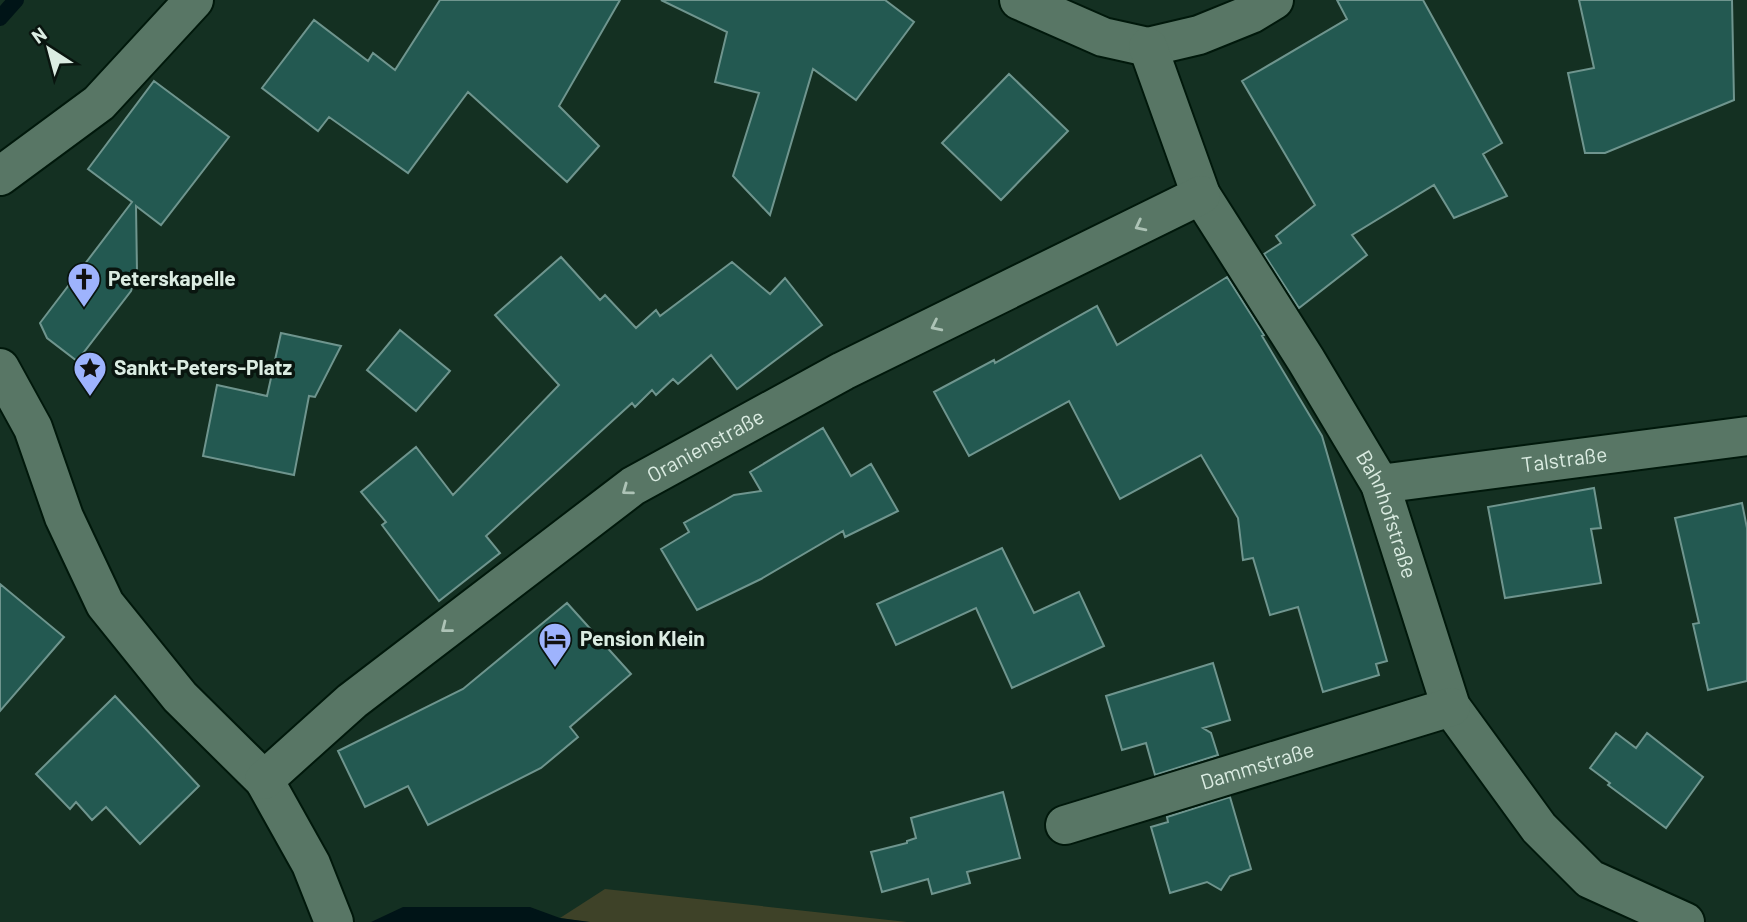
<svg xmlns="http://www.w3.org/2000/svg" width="1747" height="922" viewBox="0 0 1747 922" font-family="Barlow,sans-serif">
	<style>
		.green { fill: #3e4228 }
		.water { fill: #001417 }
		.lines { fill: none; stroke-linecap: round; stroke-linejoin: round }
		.stream { stroke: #001417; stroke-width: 16 }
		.building { fill: #235951; stroke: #6f958e; stroke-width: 2 }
		.minor-casing { stroke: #00180b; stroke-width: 42 }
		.minor { stroke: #587665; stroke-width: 38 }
		.oneway { stroke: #adc3b6 }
		.labels { text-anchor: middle; stroke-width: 7; stroke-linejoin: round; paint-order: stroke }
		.poi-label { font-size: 21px; font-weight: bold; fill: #dbece2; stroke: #09150f; text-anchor: start }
		.street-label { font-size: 21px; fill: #dbece2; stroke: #09150f }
	</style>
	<rect width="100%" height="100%" fill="#143022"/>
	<!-- green -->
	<path class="green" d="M605,889L907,922H588L560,918Z"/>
	<!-- water -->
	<path class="water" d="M403,907H530L560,918L590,922H371Z"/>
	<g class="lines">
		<!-- stream -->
		<path class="stream" d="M0,18L16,0"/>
	</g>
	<!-- building -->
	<path class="building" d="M440,0H620L559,106L599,146L567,182L468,92L408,173L329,117L318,131L262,88L314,20L368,61L373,53L395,70Z
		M661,0H885L914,22L856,100L813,69L770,215L733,176L759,93L715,82L727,32Z
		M1337,0H1423L1502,143L1483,154L1507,196L1454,218L1434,185L1352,235L1367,255L1299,308L1264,254L1281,243L1276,236L1315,205L1242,81L1347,19Z
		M1579,0H1732L1734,100L1605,153H1585L1568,73L1594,68Z
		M1009,74L1068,131L1001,200L942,143Z
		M154,81L229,137L161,225L136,206L137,272L131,291L77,361L47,338L40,323L132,202L88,169Z
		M561,257L600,300L605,295L636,328L656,310L660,316L732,262L770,294L785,278L822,325L737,389L711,355L678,384L673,379L656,395L652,390L635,407L632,403L486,536L500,553L439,601L382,525L386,522L361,492L416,447L453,495L559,385L495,315Z
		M1227,277L1264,335L1262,336L1322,436L1387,661L1376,664L1379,675L1323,692L1298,607L1270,615L1253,558L1243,560L1238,518L1201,455L1120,499L1069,401L969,456L934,392L994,360L995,363L1097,306L1117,345Z
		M400,330L450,371L416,411L367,370Z
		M281,333L341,346L315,397L309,396L294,475L203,456L217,385L267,396Z
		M823,428L851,476L871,464L898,511L845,537L843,531L761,579L697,610L661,549L689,532L684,523L734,495L761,491L750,472Z
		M1594,488L1601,528L1591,529L1601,583L1505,598L1488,507Z
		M1742,503L1747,528V681L1708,690L1693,624L1699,623L1675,518Z
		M1002,548L1034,613L1079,592L1104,646L1012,688L976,608L896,645L877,604Z
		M0,584L64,637L0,711Z
		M567,603L631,674L570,727L578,737L541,768L428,825L408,786L365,807L338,751L463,689Z
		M1213,663L1230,720L1203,728L1211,733L1218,755L1155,775L1146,743L1122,750L1106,696Z
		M115,696L199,786L140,844L106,807L92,820L76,802L70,809L36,774Z
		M1616,733L1636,748L1647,733L1703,777L1666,828L1608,785L1610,783L1590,768Z
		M1003,792L1020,858L967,872L970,883L932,894L928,879L882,892L871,852L907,843V841L916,838L911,818Z
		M1230,797L1251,869L1230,876L1221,890L1207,882L1170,893L1151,827L1168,822L1167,817Z"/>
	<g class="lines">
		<defs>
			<g id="minor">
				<path d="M1019,0L1103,37L1148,47L1199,35L1251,14L1274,0"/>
				<path id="s1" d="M1148,47L1201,195L1306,360L1380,484L1451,707L1539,828L1590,879L1685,922"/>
				<path d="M0,176L99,103L194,0"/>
				<path d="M0,368L33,428L64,517L105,604L180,697L264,780L311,864L334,922"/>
				<path id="s2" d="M1380,484L1747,436"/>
				<path id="s3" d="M264,780L352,701L633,486L843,371L1201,195"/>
				<path id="s4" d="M1065,825L1451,707"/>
			</g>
		</defs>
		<!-- minor casing -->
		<use href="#minor" class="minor-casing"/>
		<!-- minor -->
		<use href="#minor" class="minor"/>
	</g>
	<!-- one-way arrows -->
	<defs><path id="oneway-chevron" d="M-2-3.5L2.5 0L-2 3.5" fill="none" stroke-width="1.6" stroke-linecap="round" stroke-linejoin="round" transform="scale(1.75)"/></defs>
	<g class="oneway">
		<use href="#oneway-chevron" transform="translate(1140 226) rotate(153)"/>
		<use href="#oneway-chevron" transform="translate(936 326) rotate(154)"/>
		<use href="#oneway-chevron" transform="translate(627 490) rotate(144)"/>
		<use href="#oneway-chevron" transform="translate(446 628) rotate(142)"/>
	</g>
	<!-- icons -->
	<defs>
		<symbol id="church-pin" viewBox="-11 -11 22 30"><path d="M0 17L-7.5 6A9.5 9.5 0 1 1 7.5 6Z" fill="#9eb3fd" stroke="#09150f"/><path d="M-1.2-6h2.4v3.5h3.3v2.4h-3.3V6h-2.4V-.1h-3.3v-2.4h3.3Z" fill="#111"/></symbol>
		<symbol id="sight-pin" viewBox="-11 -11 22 30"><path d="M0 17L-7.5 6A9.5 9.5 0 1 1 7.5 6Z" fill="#9eb3fd" stroke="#09150f"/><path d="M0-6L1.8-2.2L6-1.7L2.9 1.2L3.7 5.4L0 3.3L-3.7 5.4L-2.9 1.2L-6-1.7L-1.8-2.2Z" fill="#111"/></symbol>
		<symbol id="hotel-pin" viewBox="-11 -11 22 30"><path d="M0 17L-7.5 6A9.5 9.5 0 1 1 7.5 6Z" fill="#9eb3fd" stroke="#09150f"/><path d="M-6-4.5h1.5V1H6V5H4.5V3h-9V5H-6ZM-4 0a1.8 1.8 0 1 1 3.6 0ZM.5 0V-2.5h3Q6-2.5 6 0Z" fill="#111"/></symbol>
	</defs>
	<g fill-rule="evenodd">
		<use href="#church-pin" x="65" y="260" width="38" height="52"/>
		<use href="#sight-pin" x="71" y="349" width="38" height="52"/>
		<use href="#hotel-pin" x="536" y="620" width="38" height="52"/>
	</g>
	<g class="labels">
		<!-- poi labels -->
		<g class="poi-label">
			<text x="108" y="286">Peterskapelle</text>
			<text x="114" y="375">Sankt-Peters-Platz</text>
			<text x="580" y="646">Pension Klein</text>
		</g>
		<!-- street labels -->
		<g class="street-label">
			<text dy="7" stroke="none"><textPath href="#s3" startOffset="555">Oranienstraße</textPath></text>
			<text dy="7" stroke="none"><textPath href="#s2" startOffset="186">Talstraße</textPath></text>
			<text dy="7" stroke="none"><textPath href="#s1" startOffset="528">Bahnhofstraße</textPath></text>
			<text dy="7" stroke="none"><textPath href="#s4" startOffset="201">Dammstraße</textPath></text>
		</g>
	</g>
	<!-- north arrow -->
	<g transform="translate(49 49) rotate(324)" stroke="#09150f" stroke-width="5" paint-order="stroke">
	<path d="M0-5L12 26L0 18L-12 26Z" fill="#dbece2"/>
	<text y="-10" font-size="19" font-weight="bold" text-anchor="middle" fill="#dbece2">N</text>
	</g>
</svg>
